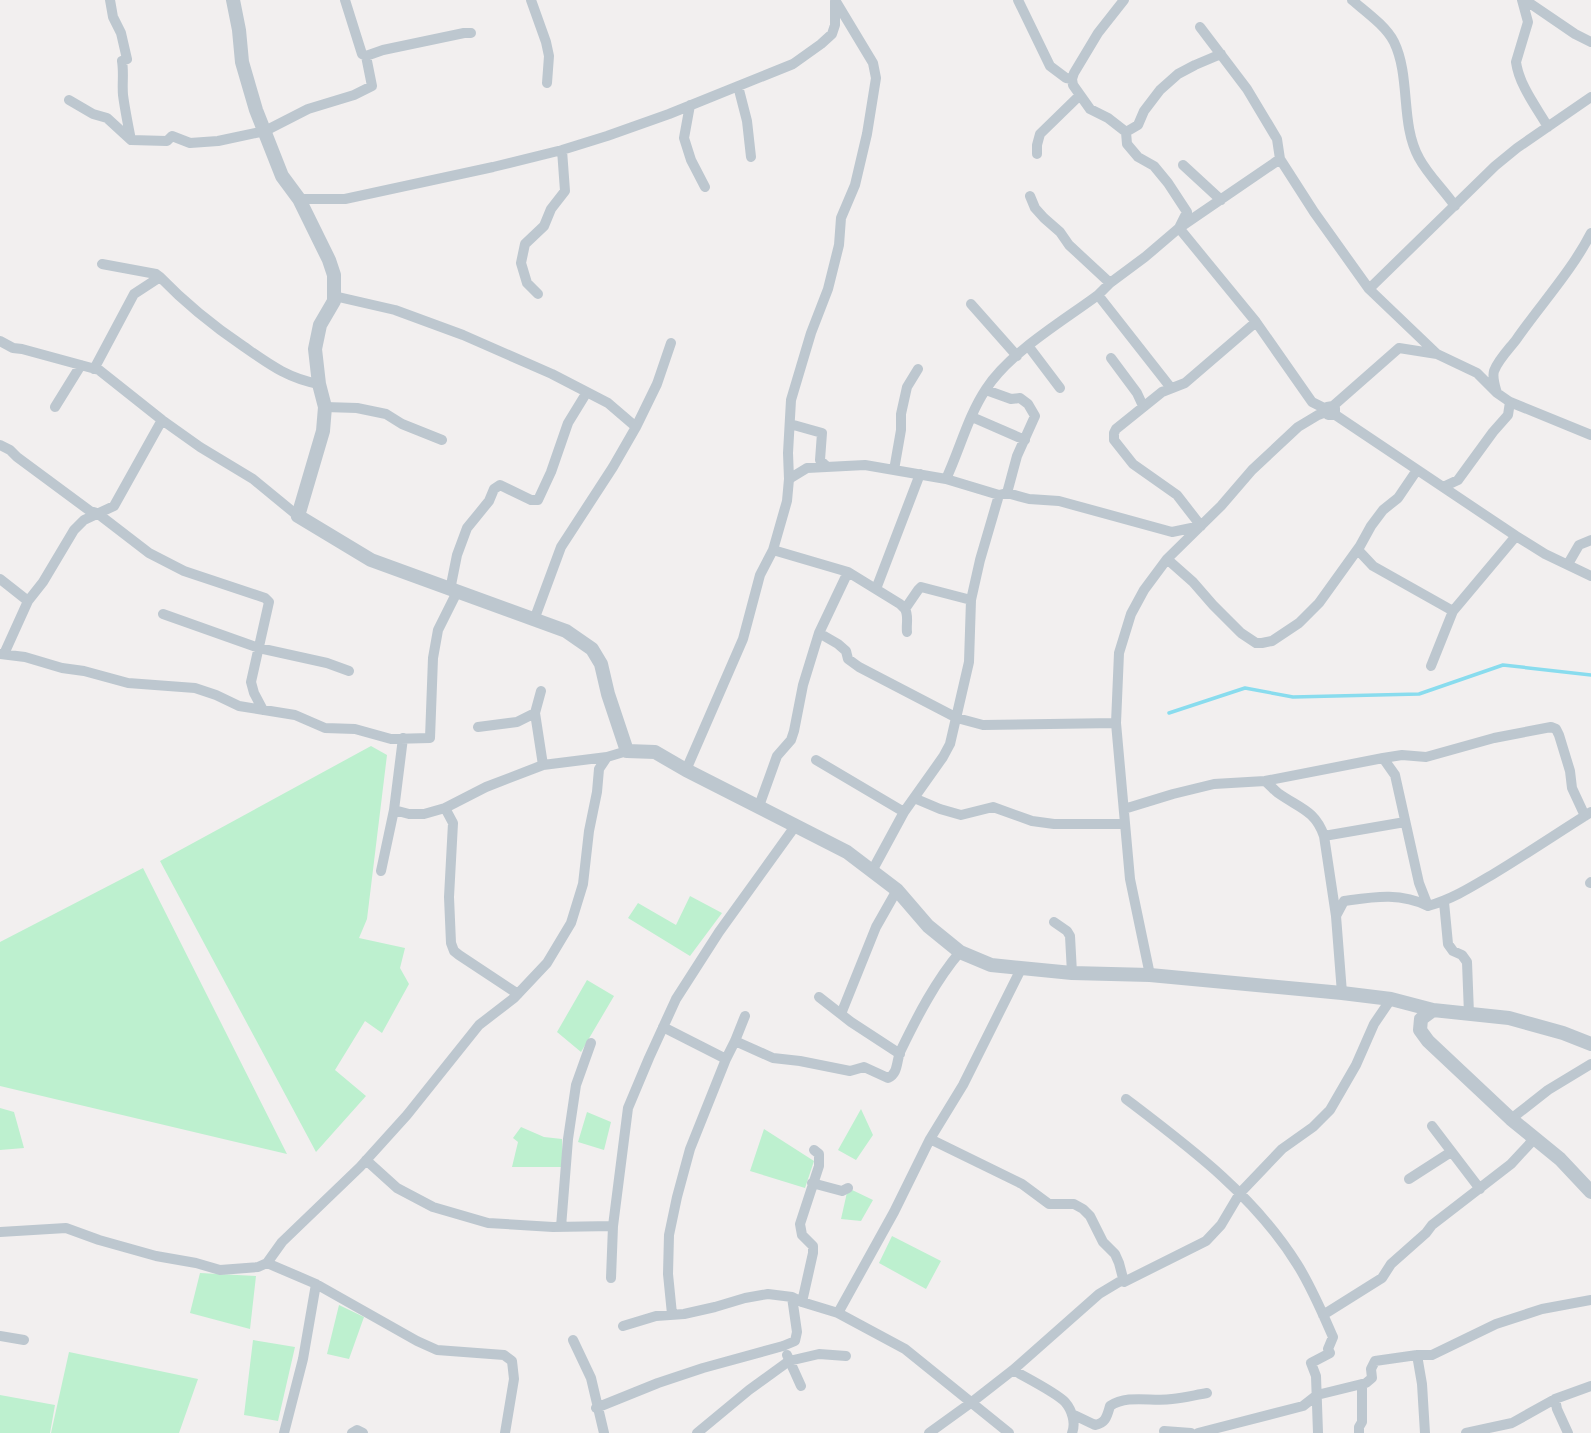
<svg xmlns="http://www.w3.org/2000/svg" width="1591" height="1433" viewBox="0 0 1591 1433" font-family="'Noto Sans',sans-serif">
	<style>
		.green { fill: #bdf0cf }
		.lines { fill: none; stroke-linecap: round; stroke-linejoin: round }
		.stream { stroke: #89dcee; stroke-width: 3.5 }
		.minor { stroke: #bdc7cf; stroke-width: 10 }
		.tertiary { stroke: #bdc7cf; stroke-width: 14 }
	</style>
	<rect width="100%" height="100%" fill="#f2efef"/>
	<!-- green -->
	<path class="green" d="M371,746L387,755L367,919L359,938L405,948L400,968L409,984L382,1033L365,1021L335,1070L366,1096L316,1152L160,861Z
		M143,868L287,1154L0,1086V942Z
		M690,896L722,913L690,956L628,918L638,903L676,925Z
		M587,980L614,996L581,1052L557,1032Z
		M0,1108L14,1112L24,1148L0,1150Z
		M861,1109L873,1135L856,1160L838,1150Z
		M587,1112L611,1122L604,1150L578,1142Z
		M521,1127L544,1137L562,1139L563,1167H512L518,1142L513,1138Z
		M764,1129L814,1161L805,1188L750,1171Z
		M848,1188L873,1200L861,1221L841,1219Z
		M892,1236L941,1261L926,1289L879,1263Z
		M200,1273L256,1276L250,1329L190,1313Z
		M339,1305L364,1317L349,1359L327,1354Z
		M253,1340L295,1347L278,1421L244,1415Z
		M69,1352L198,1379L179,1433H51Z
		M0,1395L55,1405L50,1433H0Z"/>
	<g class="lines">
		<!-- stream -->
		<path class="stream" d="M1169,713L1245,688L1293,697L1419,694L1503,665L1591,675"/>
		<!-- minor -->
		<path class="minor" d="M110,0L113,17L121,33L127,59L122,61C124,72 122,84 123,95C125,110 128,125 131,140
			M345,0L362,54L366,56L383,50L464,33H471
			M531,0L546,42L549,56L547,83
			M1018,0L1050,66L1066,78L1072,79
			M1124,0L1098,33L1074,73L1072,79L1073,85L1090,109L1108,118L1126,132L1127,144L1138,157L1154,166L1168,183L1187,212L1179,228L1256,322L1312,402L1326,409
			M1352,0C1366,12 1386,26 1394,42C1411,77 1400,124 1419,158C1428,175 1444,190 1455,206
			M1522,0L1528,22L1516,62C1519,85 1537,108 1548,127
			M1525,0L1575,34L1591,42
			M1200,27L1247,89L1277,139L1280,159L1314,212L1369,289L1437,354L1477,373L1497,393L1510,402L1591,435
			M738,86L747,121L751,157
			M69,100L93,114L107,118L131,140L167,141L172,136L190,143L218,141L265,131L308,109L354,95L372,86L366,56
			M690,105L684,138L691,160L705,187
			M1126,132L1138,125L1144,111L1160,90L1178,74L1195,65L1221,54
			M1037,154V145L1040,134L1079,96
			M1183,165L1221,200
			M1030,196L1035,208L1044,218L1060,232L1069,245L1110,283
			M299,199H345L493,167L562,150L607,136L669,114L793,64L821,44L832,34L835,25V0
			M102,264L156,274L160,277C186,304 212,325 243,346C269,364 287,378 319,384
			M1369,289L1495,166L1517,148L1591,97
			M538,294L527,283L521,263L525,244L544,226L551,209L565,191L562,150
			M1098,295L1171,388
			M334,296L395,310L463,335L552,374L608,403L636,427
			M971,304L1017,356
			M0,341L13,348L22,349L99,370L162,420L200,447L253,479L298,516
			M1029,347L1060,388
			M1111,358L1137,393L1143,406
			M94,369L134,294L160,277
			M986,390L1011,399L1020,398L1028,404L1035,416L1017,456L1007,493
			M1497,393C1495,386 1492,378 1494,371C1498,360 1509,349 1516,340C1541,304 1571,272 1591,233
			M1333,406L1335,408V413L1333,415H1328L1326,411L1327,407L1333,406L1399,348L1437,354
			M55,407L81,365
			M325,407L357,408L386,414L402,424L442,440
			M1334,414L1516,536L1545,554L1591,576
			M972,417L1025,440
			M790,424L822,433L820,460L827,467
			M0,445L10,450L17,457L90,511L97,513L149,553L184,571L265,598L269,602L251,682L254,693L263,710
			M894,470L901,430V414L907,387L918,369
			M789,479L807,468L865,465L946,479L999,495L1007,493L1029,499L1059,501L1172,532L1201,526L1177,495L1133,464L1114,440V433L1116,429L1162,392L1185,383L1256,322
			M946,479C960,449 968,416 986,389C1010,352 1063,321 1098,295L1110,283L1145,257L1179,228L1280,159
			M1443,487L1458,480L1493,432L1508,415L1510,402
			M773,550L848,572L900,604L905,609C909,616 906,624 907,632
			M1358,550L1373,566L1453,611
			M1167,559L1193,582L1213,605L1241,633L1256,643H1262L1272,641L1299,623L1319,603L1360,546L1371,526L1383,510L1398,498L1417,470
			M1568,564L1579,545L1591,540
			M0,579L28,601
			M876,589L920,474
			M450,590L457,555L467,528L489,501L494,489L500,485L531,500H538L551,472L568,423L587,392
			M905,609L918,590L921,587L971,600
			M163,614L259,648L327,663L349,671
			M534,620L561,547L613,467L636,427L657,384L671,343
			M819,633L838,644L846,651L848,659L859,667L957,718L983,725L1116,723
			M0,654L25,657L62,668L84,671L128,683L195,688L216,695L239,706L295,715L325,728L355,729L391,739L430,738L433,658L438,630L457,592
			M4,654L28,601L43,582L74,530L84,520L114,506L162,420
			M1431,666L1453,611L1516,536
			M535,713L543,765
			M478,727L517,722L535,713L541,691
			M1383,758L1395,775L1419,883L1428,906
			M816,760L904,812
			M686,770L743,639L760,575L773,550L787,501L789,479L788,453L791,400L811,333L828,289L839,245L841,218L855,185L867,134L876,78L873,63L835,0
			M1265,781C1270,785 1274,790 1278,793C1299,808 1315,810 1324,836L1336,916L1342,993
			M914,798L940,809L961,815L993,807L1032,821L1054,824H1125
			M759,806L777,756L791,740L794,731L803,685L819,633L848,572
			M445,808L453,823L449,897L451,943L454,951L459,955L518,994
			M1124,809L1173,794L1214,784L1265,781L1383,758L1402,755L1426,757L1494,738L1551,727L1556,729L1559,735L1570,771L1572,788L1585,816
			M394,810L409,814H424L445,808L486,787L543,765L607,757
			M1324,836L1405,822
			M381,871L394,810L403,738
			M872,871L904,812L943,757L950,744L969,662L971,600L980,560L999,495
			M1590,883L1591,882
			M1444,902L1448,944L1453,951L1462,955L1467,962L1469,1014
			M1336,916L1344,901C1373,897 1400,892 1428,906C1453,899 1473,886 1495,873C1528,853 1559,832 1591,812
			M1054,922L1067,931L1070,936L1072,973
			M1150,975L1130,879L1116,723L1119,653L1131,614L1144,590L1167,559L1221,506L1252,470L1298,427L1318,415L1326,412
			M819,997L851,1022L900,1054
			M841,1014L876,927L897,890
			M663,1027L726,1059
			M735,1041L773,1058L800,1061L850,1071L864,1067L888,1078C899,1073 896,1060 901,1050C917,1017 936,980 960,952
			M1126,1099C1189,1147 1254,1195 1297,1264C1311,1286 1322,1312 1333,1337L1328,1349L1330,1353L1311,1363L1316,1376L1318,1433
			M1511,1119L1548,1090L1591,1064
			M1432,1126L1480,1189
			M930,1139L1022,1184L1049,1204H1074L1083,1209L1090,1216L1103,1242L1115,1254L1119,1263L1124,1282
			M366,1160L397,1188L433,1207L488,1223L553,1227L613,1226
			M1409,1179L1451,1152
			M812,1183L842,1191L848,1188
			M561,1227L568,1139L576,1085L591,1043
			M0,1232L66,1228L99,1240L156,1256L196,1263L220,1270L258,1267L267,1263L282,1242L360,1167L407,1115L479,1025L514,998L547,963L571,923L583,884L589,831L597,792L599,769L607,757L627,751
			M267,1263L316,1284L417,1341L437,1350L504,1355L512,1361L514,1379L505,1433
			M611,1278L613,1226L628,1108L649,1058L676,999L719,932L796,825
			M802,1302L813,1253V1246L802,1235L800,1224L819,1166V1154L814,1150
			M838,1313L894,1212L930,1139L963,1085L1021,969
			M672,1314L668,1274L669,1235L677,1197L690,1149L726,1059L735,1041L745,1016
			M1323,1315L1382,1278L1391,1264L1426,1233L1432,1225L1511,1164L1535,1138
			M623,1326L656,1316L684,1314L715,1307L745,1298L768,1294L792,1297L802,1302L838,1313L905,1349L1009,1433
			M0,1336L24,1340
			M573,1340L591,1378L604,1433
			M787,1355L801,1386
			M1417,1355L1422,1384L1425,1433
			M1013,1370C1025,1377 1057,1393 1065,1402C1072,1410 1076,1423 1072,1433
			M1555,1399L1557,1409L1568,1433
			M596,1408L658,1383L703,1368L783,1346L795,1341L797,1332L792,1297
			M1072,1414L1095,1425C1106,1423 1107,1416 1110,1406C1128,1394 1152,1402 1172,1399C1184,1398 1195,1395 1207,1393
			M1164,1431L1191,1433
			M284,1433L303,1359L316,1284
			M352,1433L357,1430L363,1433
			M697,1433L749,1390L789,1361L819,1354L846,1356
			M929,1433L972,1402L1013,1370L1099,1294L1124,1279V1282L1206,1241L1221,1225L1240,1193L1282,1149L1313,1127L1330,1110L1356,1065L1374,1024L1391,999
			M1198,1433L1303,1406L1317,1395L1366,1383L1372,1378L1371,1369L1375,1361L1417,1355H1432L1496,1324L1542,1309L1591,1300
			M1359,1433V1427L1362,1422V1384
			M1466,1433L1512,1423L1555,1399L1591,1386"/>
		<!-- tertiary -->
		<path class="tertiary" d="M233,0L239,30L242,62L256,110L282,176L299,199L329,260L334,275V301L320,325L315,349L319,384L325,407L323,431L298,516L371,560L566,631L592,649L601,664L608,694L627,751L655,752L686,770L847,852L897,890L928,926L960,952L991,965L1072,973L1150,975L1342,993L1391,999L1433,1010L1509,1018L1563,1033L1591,1044
			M1433,1010L1421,1019L1420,1030L1428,1041L1511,1119L1560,1159L1591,1192"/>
	</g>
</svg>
